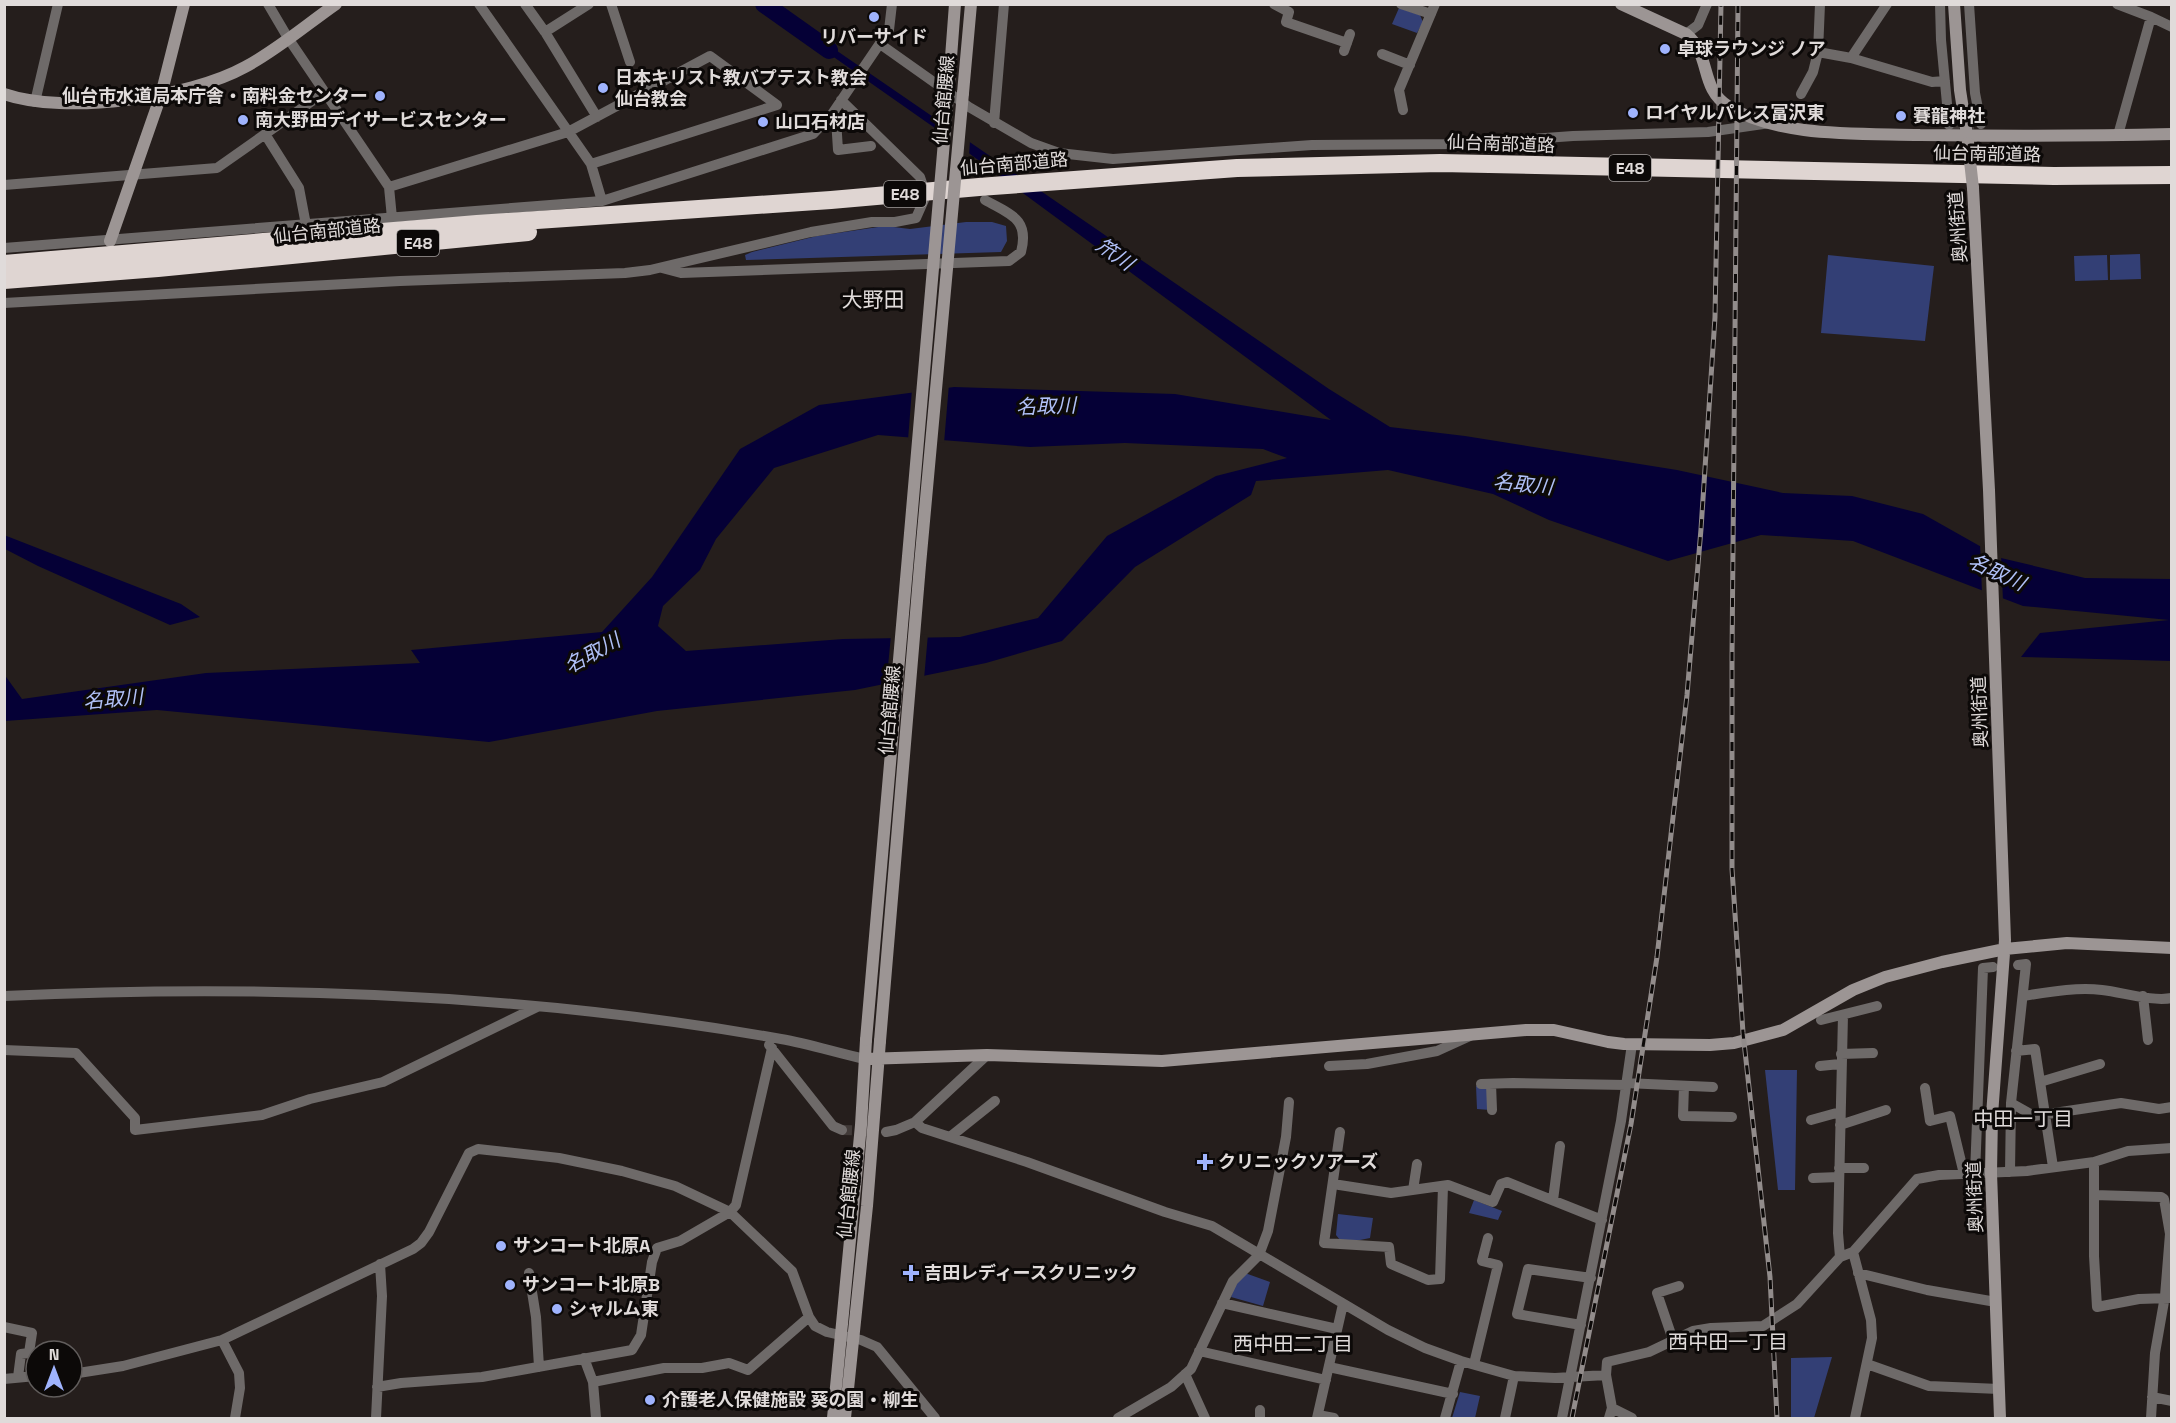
<svg xmlns="http://www.w3.org/2000/svg" width="2176" height="1423" viewBox="0 0 2176 1423" font-family="'Space Grotesk','Noto Sans JP',sans-serif">
	<style>
		.green { fill: #333f75 }
		.water { fill: #050036; fill-rule: evenodd }
		.pier { fill: #251e1c }
		.lines { fill: none; stroke-linecap: round; stroke-linejoin: round }
		.river { stroke: #050036; stroke-width: 18 }
		.street-tunnel { stroke: #413a38; stroke-width: 10; stroke-dasharray: 10 5; stroke-linecap: butt }
		.street { stroke: #6e6a69; stroke-width: 10 }
		.secondary { stroke: #9c9594; stroke-width: 12 }
		.highway { stroke: #dfd5d2; stroke-width: 18 }
		.rail-casing { stroke: #928c8b; stroke-width: 5 }
		.rail { stroke: #0c0908; stroke-width: 3; stroke-dasharray: 9; stroke-linecap: butt }
		.secondary-bridge { stroke: #9c9594; stroke-width: 12 }
		.poi-dot { fill: #9fb3fd; stroke: #0c0908; stroke-width: 2 }
		.labels { text-anchor: middle; stroke-width: 6; stroke-linejoin: round; paint-order: stroke }
		.shield { fill: #0c0908; stroke: #a09c9b; stroke-width: 1.5 }
		.shield-label { font-size: 16px; font-weight: bold; fill: #e0dbda }
		.poi-label { font-size: 18px; font-weight: bold; fill: #e0dbda; stroke: #0c0908; text-anchor: start }
		.street-label { font-size: 18px; fill: #e0dbda; stroke: #0c0908 }
		.water-label { font-size: 20px; font-style: italic; fill: #b0c0f7; stroke: #0c0908 }
		.neighbourhood-label { font-size: 20px; fill: #e0dbda; stroke: #0c0908 }
		.quarter-label { font-size: 21px; fill: #e0dbda; stroke: #0c0908 }
	</style>
	<rect width="100%" height="100%" fill="#251e1c"/>
	<!-- green -->
	<path class="green" d="M1399,8L1420,15L1423,22L1417,33L1392,24Z
		M966,222H992L1006,226L1007,241L1001,252L746,260L745,255L752,252L817,236L885,226L910,229Z
		M2140,254L2141,279L2110,280V255Z
		M1828,255L1934,266L1925,341L1821,333Z
		M2107,255L2108,280L2075,281L2074,256Z
		M1765,1070H1797L1795,1190H1778Z
		M1476,1086H1484L1489,1091L1490,1110L1477,1109Z
		M1474,1200L1502,1211L1498,1220L1469,1213Z
		M1338,1214L1373,1218L1370,1238L1360,1240H1340L1336,1235Z
		M1245,1273L1270,1282L1263,1306L1231,1297L1236,1282Z
		M1832,1357L1814,1418H1791V1358Z
		M1460,1392L1480,1396L1475,1418H1452Z"/>
	<!-- water -->
	<path class="water" d="M811,33L1329,389L1390,427L1465,436L1677,470L1783,493L1852,496L1923,514L2001,558L2085,578L2172,579L2171,661L2021,657L2040,633L2169,620L2023,606L1853,541L1761,535L1668,561L1549,520L1493,494L1388,470L1256,481L1251,495L1135,567L1062,641L986,663L855,690L657,711L489,742L157,710L5,721L4,674L22,699L206,673L420,663L411,650L602,632L652,577L740,449L819,405L954,387L1175,394L1331,420L932,126L808,39ZM878,435L1030,447L1125,443L1263,449L1287,458L1216,476L1107,536L1038,618L960,637L843,639L686,651L658,626L663,606L700,570L716,539L774,468Z
		M4,535L181,604L200,617L170,625L38,566L5,549Z"/>
	<!-- pier -->
	<path class="pier" d="M936,117L970,140L969,157L934,132Z
		M949,384L944,443L908,440L912,389Z
		M1980,543L2001,554L2003,601L1982,593Z
		M928,634L924,679L886,687L891,635Z"/>
	<g class="lines">
		<!-- river -->
		<path class="river" d="M764,4L829,50"/>
		<!-- street-tunnel -->
		<path class="street-tunnel" d="M1949,125L1981,124
			M842,1130L869,1131"/>
		<!-- street -->
		<path class="street" d="M268,4L288,38L389,187L392,218
			M479,4L591,164L602,201
			M525,4L545,32L597,117
			M611,4L630,62
			M1274,4L1289,12L1286,22L1347,43
			M1401,4L1431,14
			M1820,4L1818,52L1851,58
			M1887,4L1851,58L1932,82L1945,81
			M1940,4L1941,40L1949,125
			M1969,4L1975,93L1981,124
			M2117,4L2151,17L2172,27
			M545,32L589,4
			M1686,34L1698,25L1707,4
			M880,44L969,107L1031,143L1059,153L1113,159L1312,145L1461,144L1573,136L1708,132L1770,123
			M1344,51L1350,34
			M1382,54L1410,65
			M1801,94L1813,72L1818,52
			M841,100L920,177L922,183
			M35,102L58,4
			M1403,110L1399,90L1435,4
			M832,114L836,119L838,150L871,146
			M994,123L1004,4
			M265,134L299,188L306,225
			M2118,135L2151,17
			M591,164L777,105
			M4,185L217,168L325,92
			M389,187L568,132L710,56L777,105
			M4,248L602,201L813,134L832,114L889,30L892,4
			M662,268L681,273L1009,261L1021,252C1030,218 1009,214 985,200
			M4,303L400,281L625,273L650,270L811,232L872,222H895L916,218L924,200
			M4,996C264,984 525,993 781,1039C810,1044 837,1053 865,1059
			M2023,996C2049,992 2076,987 2102,990C2122,992 2152,1002 2172,998
			M2143,996L2148,1040
			M1821,1020L1877,1006
			M769,1045L833,1126L842,1130
			M4,1050L76,1053L135,1118V1130L262,1115L310,1099L383,1082L537,1007
			M2016,1051L2035,1049L2053,1167
			M1841,1054L1873,1053
			M1329,1066L1367,1064L1437,1051L1470,1036
			M1820,1066L1840,1064
			M2040,1082L2100,1064
			M1626,1083L1713,1087
			M1481,1084L1513,1083L1626,1085
			M1491,1084L1492,1110
			M1684,1086L1683,1116L1732,1117
			M1925,1088L1930,1121L1950,1116L1964,1174
			M2011,1103L2034,1116L2121,1103L2159,1109L2172,1107
			M1811,1120L1840,1112
			M915,1122L922,1128L1027,1162L1165,1212L1212,1226L1388,1330L1425,1348L1461,1361L1514,1376L1555,1378L1606,1375L1607,1362L1649,1352L1693,1331L1711,1328L1763,1326L1797,1304L1840,1257L1853,1252L1917,1179L1939,1175L2027,1171L2094,1162L2128,1151L2172,1148
			M1840,1125L1886,1110
			M886,1132L896,1130L915,1122L987,1055
			M1340,1132L1324,1243L1389,1247L1391,1264L1428,1280L1440,1279L1443,1186
			M950,1137L995,1101
			M2094,1162V1256L2097,1307L2139,1299L2170,1298
			M1839,1168H1864
			M2010,1172L2011,1103L2026,964L2018,965
			M1975,1174L1983,968L1993,967
			M1813,1178L1839,1177
			M1333,1184L1391,1193L1448,1185L1493,1202L1501,1184L1507,1182L1602,1220
			M1413,1190L1417,1164
			M2094,1195L2161,1197L2164,1199L2170,1234L2165,1296L2155,1353L2151,1418
			M1553,1200L1560,1146
			M1853,1252L1871,1320L1872,1338L1855,1418
			M1840,1257L1838,1233L1843,1015
			M529,1273L536,1317L539,1367
			M1858,1273L1927,1290L1996,1302
			M1222,1303L1337,1329
			M1581,1325L1517,1314L1528,1269L1591,1278
			M4,1327L32,1333L29,1353L21,1354L18,1377
			M222,1340L239,1373L240,1388L235,1418
			M1673,1340L1657,1293L1679,1286
			M1199,1351L1326,1380
			M584,1358L593,1382L596,1418
			M1474,1364L1498,1265L1482,1261L1488,1238
			M1867,1364L1929,1386L1999,1389
			M1329,1367L1453,1394
			M72,1374L123,1366L222,1340L413,1249L421,1243L429,1232L469,1153L478,1149L559,1158L622,1171L675,1186L730,1212L792,1271L809,1317L815,1326L827,1332L861,1340L877,1347L935,1418
			M1185,1374L1205,1418
			M1606,1375L1612,1408L1609,1418
			M4,1379L36,1376
			M593,1382L664,1368H702L729,1363L748,1370L809,1317
			M377,1387L401,1383L482,1377L632,1350L641,1335L652,1262L657,1248L680,1241L730,1212L736,1205L772,1048
			M2152,1397L2172,1401
			M1612,1408L1632,1418
			M1318,1415L1334,1418
			M376,1418L382,1296L380,1264
			M1118,1418L1171,1387L1191,1369L1233,1281L1259,1255L1268,1231L1286,1137L1289,1102
			M1260,1418V1410
			M1317,1418L1343,1304
			M1445,1418L1461,1361
			M1505,1418L1514,1376
			M1562,1418L1621,1121L1632,1044"/>
		<!-- secondary -->
		<path class="secondary" d="M1621,4L1686,34C1712,55 1699,88 1728,106C1778,138 1862,133 1920,135C2004,136 2088,136 2172,134
			M1954,4L1960,90L1968,142
			M949,84L955,4
			M963,93L971,4
			M4,94C65,115 189,98 245,67C277,50 306,25 336,4
			M1973,188L1989,490L2005,940L1992,1115L1991,1173L2000,1418
			M110,241L161,95L184,4
			M865,1059L987,1055L1162,1061L1526,1030H1554L1608,1042L1624,1044L1710,1045L1734,1043L1783,1030L1853,990L1885,977L1942,962L2005,949L2067,943L2172,948
			M833,1418L861,1125L866,1040
			M845,1418L867,1206L880,1041"/>
		<!-- highway -->
		<path class="highway" d="M4,264L477,224L831,200L979,187L1237,168L1440,163L2054,176L2172,175
			M4,280L158,268L528,232"/>
		<defs>
			<path id="rail" d="M1738,4L1732,656V869L1743,1033L1770,1277L1777,1418
				M1572,1418L1631,1124L1657,957L1687,695L1701,529L1715,317L1721,4"/>
		</defs>
		<!-- rail casing -->
		<use href="#rail" class="rail-casing"/>
		<!-- rail -->
		<use href="#rail" class="rail"/>
		<!-- secondary-bridge -->
		<path class="secondary-bridge" d="M1968,143L1973,188
			M866,1040L949,84
			M880,1041L920,565L963,93"/>
	</g>
	<!-- markers -->
	<g class="poi-dot">
		<circle cx="874" cy="17" r="6"/>
		<circle cx="1665" cy="49" r="6"/>
		<circle cx="603" cy="88" r="6"/>
		<circle cx="380" cy="96" r="6"/>
		<circle cx="1633" cy="113" r="6"/>
		<circle cx="1901" cy="116" r="6"/>
		<circle cx="243" cy="120" r="6"/>
		<circle cx="763" cy="122" r="6"/>
		<path d="M1202 1153h6v6h6v6h-6v6h-6v-6h-6v-6h6z"/>
		<circle cx="501" cy="1246" r="6"/>
		<path d="M908 1264h6v6h6v6h-6v6h-6v-6h-6v-6h6z"/>
		<circle cx="510" cy="1285" r="6"/>
		<circle cx="557" cy="1309" r="6"/>
		<circle cx="650" cy="1400" r="6"/>
	</g>
	<g class="labels">
		<!-- shield labels -->
		<g class="shield">
			<rect x="1609" y="155" width="42" height="26" rx="4.5"/>
			<rect x="884" y="181" width="42" height="26" rx="4.5"/>
			<rect x="397" y="230" width="42" height="26" rx="4.5"/>
		</g>
		<g class="shield-label">
			<text x="1630" y="174">E48</text>
			<text x="905" y="200">E48</text>
			<text x="418" y="249">E48</text>
		</g>
		<!-- poi labels -->
		<g class="poi-label">
			<text x="874" y="43" text-anchor="middle">リバーサイド</text>
			<text x="1677" y="55">卓球ラウンジ ノア</text>
			<text x="615" y="84">日本キリスト教バプテスト教会<tspan x="615" dy="21">仙台教会</tspan></text>
			<text x="368" y="102" text-anchor="end">仙台市水道局本庁舎・南料金センター</text>
			<text x="1645" y="119">ロイヤルパレス富沢東</text>
			<text x="1913" y="122">賽龍神社</text>
			<text x="255" y="126">南大野田デイサービスセンター</text>
			<text x="775" y="128">山口石材店</text>
			<text x="1218" y="1168">クリニックソアーズ</text>
			<text x="513" y="1252">サンコート北原A</text>
			<text x="924" y="1279">吉田レディースクリニック</text>
			<text x="522" y="1291">サンコート北原B</text>
			<text x="569" y="1315">シャルム東</text>
			<text x="662" y="1406">介護老人保健施設 葵の園・柳生</text>
		</g>
		<!-- street labels -->
		<g class="street-label">
			<text transform="translate(944 100) rotate(-85)" y="6">仙台館腰線</text>
			<text transform="translate(1501 144) rotate(2)" y="6">仙台南部道路</text>
			<text transform="translate(1987 154) rotate(1)" y="6">仙台南部道路</text>
			<text transform="translate(1014 164) rotate(-5)" y="6">仙台南部道路</text>
			<text transform="translate(1958 227) rotate(-94)" y="6">奥州街道</text>
			<text transform="translate(327 231) rotate(-6)" y="6">仙台南部道路</text>
			<text transform="translate(890 710) rotate(-85)" y="6">仙台館腰線</text>
			<text transform="translate(1980 712) rotate(-92)" y="6">奥州街道</text>
			<text transform="translate(849 1194) rotate(-84)" y="6">仙台館腰線</text>
			<text transform="translate(1975 1197) rotate(-92)" y="6">奥州街道</text>
		</g>
		<!-- water labels -->
		<g class="water-label">
			<text transform="translate(1115 254) rotate(35)" y="7">笊川</text>
			<text transform="translate(1046 406) rotate(-2)" y="7">名取川</text>
			<text transform="translate(1523 484) rotate(6)" y="7">名取川</text>
			<text transform="translate(1997 572) rotate(25)" y="7">名取川</text>
			<text transform="translate(592 653) rotate(-29)" y="7">名取川</text>
			<text transform="translate(113 699) rotate(-5)" y="7">名取川</text>
		</g>
		<!-- neighbourhood labels -->
		<g class="neighbourhood-label">
			<text x="2023" y="1126">中田一丁目</text>
			<text x="1728" y="1349">西中田一丁目</text>
			<text x="1293" y="1351">西中田二丁目</text>
		</g>
		<!-- quarter labels -->
		<g class="quarter-label">
			<text x="873" y="307">大野田</text>
		</g>
	</g>
	<!-- border -->
	<rect width="2176" height="1423" fill="none" stroke="#e0dbda" stroke-width="12"/>
	<!-- north arrow -->
	<g transform="translate(54 1369)"><circle r="28" fill="#0c0908" stroke="#615d5c" stroke-width="1.5"/>
	<path d="M0-4.5L10 22L0 15L-10 22Z" fill="#9fb3fd"/>
	<text y="-9" font-size="16" font-weight="bold" text-anchor="middle" fill="#e0dbda">N</text>
	</g>
</svg>
